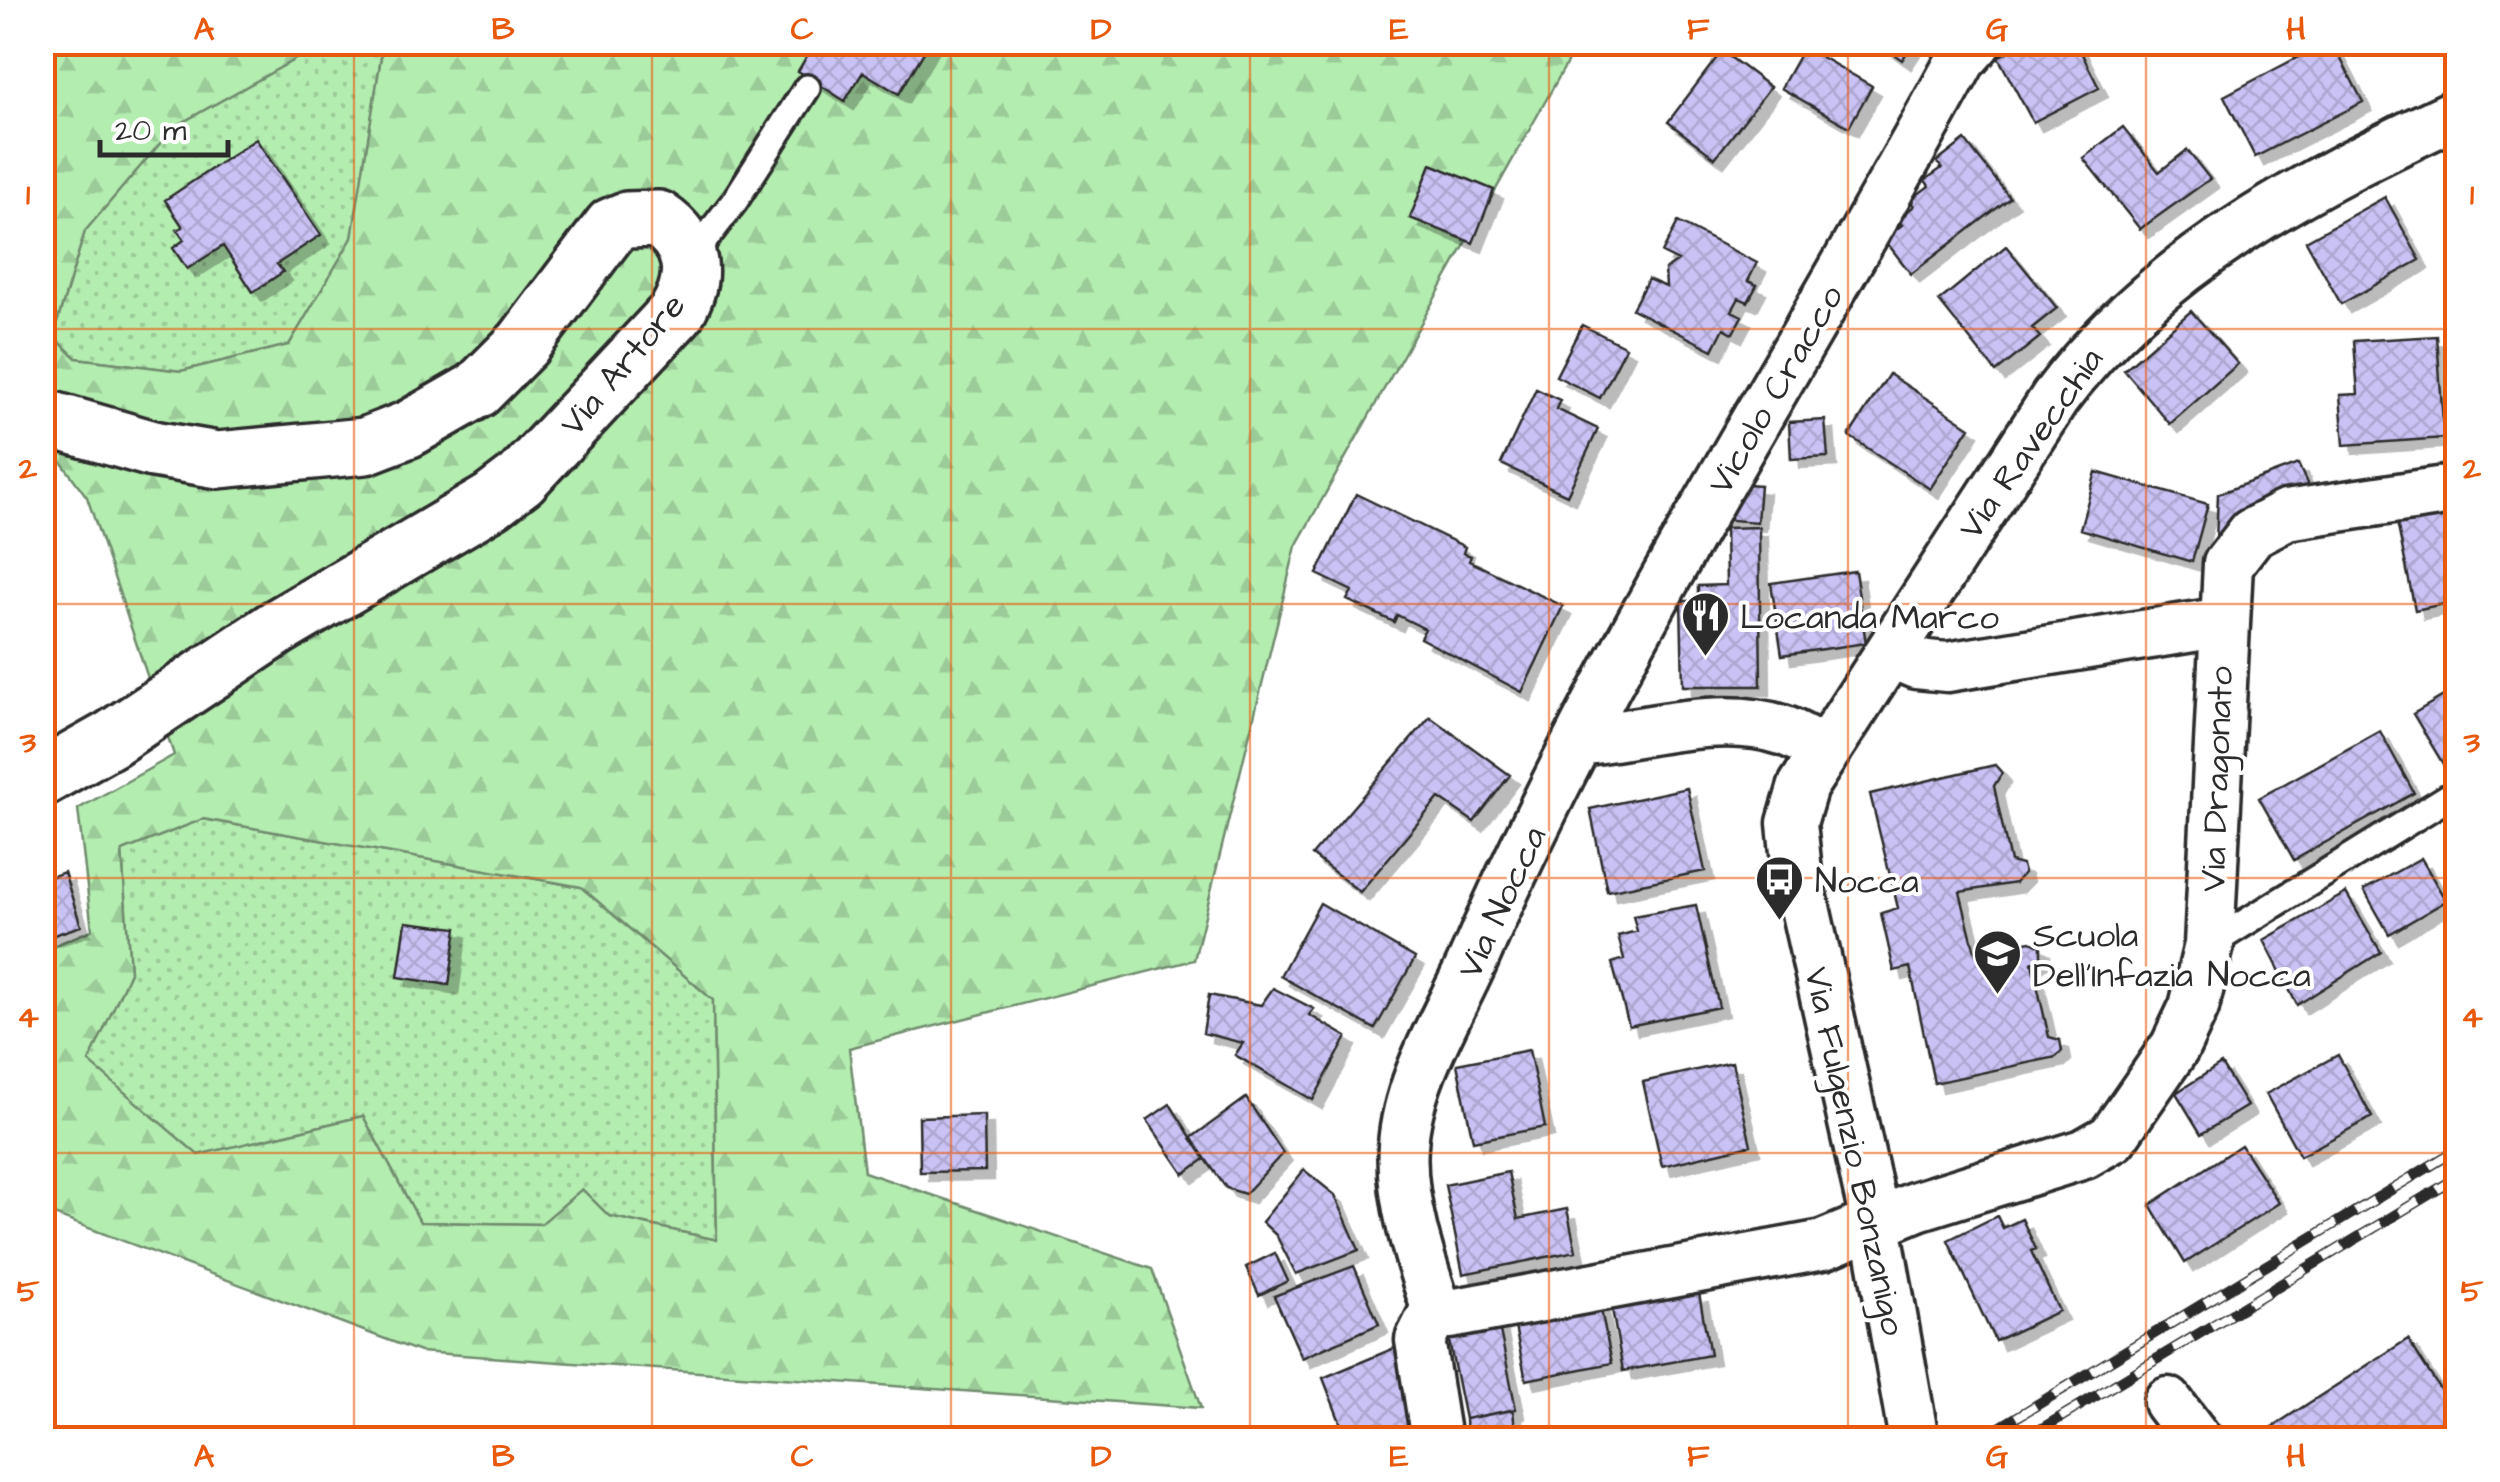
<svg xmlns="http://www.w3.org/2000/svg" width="2500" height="1482" viewBox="0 0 2500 1482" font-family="'Architects Daughter',sans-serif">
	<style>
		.grass { fill: url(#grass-dots); stroke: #708c6e; stroke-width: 2.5 }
		.forest { fill: url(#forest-firs); stroke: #708c6e; stroke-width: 2.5; fill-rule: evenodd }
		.building { fill: url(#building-cross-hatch); stroke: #2b2b2b; stroke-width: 2.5; filter: url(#shadow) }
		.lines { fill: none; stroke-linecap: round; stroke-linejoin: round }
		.service-casing { stroke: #2b2b2b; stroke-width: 32 }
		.minor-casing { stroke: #2b2b2b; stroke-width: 55 }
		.tertiary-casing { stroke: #2b2b2b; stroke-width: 62 }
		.service { stroke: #fff; stroke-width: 25 }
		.minor { stroke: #fff; stroke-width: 48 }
		.tertiary { stroke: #fff; stroke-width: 55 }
		.rail-casing { stroke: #2b2b2b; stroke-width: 11 }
		.rail { stroke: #fff; stroke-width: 8; stroke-dasharray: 22; stroke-linecap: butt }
		.grid { fill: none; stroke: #e8590c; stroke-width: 2.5; stroke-opacity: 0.55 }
		.labels { text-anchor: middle; stroke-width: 8; stroke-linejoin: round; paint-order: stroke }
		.street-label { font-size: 35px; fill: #2b2b2b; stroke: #fff }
		.poi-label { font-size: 35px; fill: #2b2b2b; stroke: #fff; text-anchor: start }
		.neatline { fill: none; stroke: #e8590c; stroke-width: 4 }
		.grid-label { font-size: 32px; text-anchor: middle; font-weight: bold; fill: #e8590c }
	</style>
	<defs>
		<pattern id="grass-dots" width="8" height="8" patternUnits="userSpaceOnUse" patternTransform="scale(2.5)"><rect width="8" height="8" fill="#b4edb0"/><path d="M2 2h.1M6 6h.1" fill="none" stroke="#9bcb98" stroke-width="1.8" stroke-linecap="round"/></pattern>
		<pattern id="forest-firs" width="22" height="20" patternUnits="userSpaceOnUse" patternTransform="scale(2.5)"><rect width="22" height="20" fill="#b4edb0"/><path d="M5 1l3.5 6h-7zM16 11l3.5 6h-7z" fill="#9bcb98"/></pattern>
		<pattern id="building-cross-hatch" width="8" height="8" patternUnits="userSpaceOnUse" patternTransform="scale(2.5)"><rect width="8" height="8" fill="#cac2f4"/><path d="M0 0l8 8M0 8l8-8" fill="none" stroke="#aea7d1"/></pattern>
		<filter id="shadow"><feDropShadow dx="9" dy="9" stdDeviation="0" flood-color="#0004"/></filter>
	</defs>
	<rect width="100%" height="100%" fill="#fff"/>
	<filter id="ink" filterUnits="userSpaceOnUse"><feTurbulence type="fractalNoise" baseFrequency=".01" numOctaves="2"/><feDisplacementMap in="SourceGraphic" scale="20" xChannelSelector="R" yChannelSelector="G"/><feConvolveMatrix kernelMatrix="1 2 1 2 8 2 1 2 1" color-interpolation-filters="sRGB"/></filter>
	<g filter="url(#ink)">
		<!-- grass -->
		<path class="grass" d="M324,43H371L382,51L353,238L289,345L181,371L76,358L53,336L85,231L174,127Z
			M203,819L581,887L713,1000L717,1240L609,1216L541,1224L420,1222L363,1116L198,1155L88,1062L130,972L122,851Z"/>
		<!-- forest -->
		<path class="forest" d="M43,43H324L174,127L85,231L53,336L76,358L181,371L289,345L352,238L382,51L371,43H1578L1296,546L1194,960L849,1048L864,1172L1152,1269L1201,1408L420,1352L43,1211V950L92,930L78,809L174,755L87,497L43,437ZM203,819L581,887L713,1000L717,1240L609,1216L582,1189L541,1224L420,1222L363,1116L198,1155L89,1062L130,972L122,851Z"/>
		<!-- building -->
		<path class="building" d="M815,42H930L899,94L863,72L845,101L798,71Z
			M1877,42H1914L1902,60Z
			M2025,42H2076L2099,88L2033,122L1998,57Z
			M2327,42H2332L2363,102L2255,157L2224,96Z
			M1804,47L1872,86L1849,127L1781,88Z
			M1722,51L1770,87L1715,158L1668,122Z
			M2123,127L2159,172L2187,150L2210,179L2140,229L2083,158Z
			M256,139L321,235L277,264L283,272L253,292L223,246L187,269L173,248L184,240L177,230L183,227L165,200Z
			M1965,140L2010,198L1911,274L1884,239L1902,225L1897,220L1914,206L1910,200L1929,186L1925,180L1942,168L1937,162Z
			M1431,164L1494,190L1473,243L1410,218Z
			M2385,197L2420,260L2341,304L2306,241Z
			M1678,222L1757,263L1748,281L1757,285L1748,302L1739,298L1732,311L1742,316L1733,333L1724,328L1713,350L1632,309L1648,279L1666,287L1665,270L1678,261L1662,253Z
			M2006,246L2057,308L2032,328L2040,337L1996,372L1939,301Z
			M2191,311L2238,364L2170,424L2124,370Z
			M1582,325L1626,347L1600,398L1556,376Z
			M2437,336L2444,438L2344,445L2340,395L2358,394L2354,341Z
			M1889,374L1970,427L1930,489L1849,436Z
			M1536,389L1560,400L1556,409L1598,429L1567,495L1501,464Z
			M1825,420L1828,457L1791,459L1789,422Z
			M2298,464L2310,490L2216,541L2218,494Z
			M2096,472L2208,504L2192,562L2080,529Z
			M1734,483L1760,485L1757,522L1718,519Z
			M1356,494L1465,547L1463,553L1471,556L1469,561L1563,606L1522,692L1420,638L1425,629L1397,615L1394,622L1347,600L1352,591L1317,574Z
			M2458,509V601L2415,610L2397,522Z
			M1759,527L1761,686H1683L1681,601H1698V586L1726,585L1725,528Z
			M1855,571L1866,643L1782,655L1771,583Z
			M2457,688L2458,762L2446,769L2413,714Z
			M1430,717L1510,775L1474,822L1439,798L1360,892L1312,855Z
			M2380,731L2414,793L2294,860L2259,798Z
			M1995,765L2002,773L1994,786L2010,862L2022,865L2024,873L2015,883L1960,892L1975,952L2031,941L2041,946V956L2032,963L2049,1037L2060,1040L2062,1051L2056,1057L1934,1083L1910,967L1894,971L1881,913L1898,908L1870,794Z
			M1687,788L1705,871L1607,891L1590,809Z
			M2421,858L2446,901L2389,934L2364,890Z
			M64,872L81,926L42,939V880Z
			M2346,893L2381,952L2297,1005L2264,940Z
			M1320,903L1415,958L1375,1029L1280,976Z
			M1696,905L1719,1007L1629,1026L1612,963L1624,959L1618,936L1637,931L1633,916Z
			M406,922L457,928L449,985L398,977Z
			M1273,988L1314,1009L1309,1015L1347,1037L1313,1100L1235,1055L1243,1043L1203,1033L1209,995L1261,1005Z
			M1529,1050L1545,1127L1473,1141L1457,1064Z
			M2338,1055L2372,1117L2300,1156L2266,1094Z
			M1732,1062L1751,1145L1662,1166L1643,1082Z
			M2221,1064L2247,1106L2201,1134L2176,1093Z
			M1246,1098L1283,1153L1245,1194L1226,1188L1191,1138Z
			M1170,1104L1205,1159L1184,1174L1147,1120Z
			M984,1115L985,1171L920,1172L919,1117Z
			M2241,1145L2279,1203L2185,1263L2150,1205Z
			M1304,1170L1335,1195L1359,1250L1296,1274L1276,1235L1262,1222Z
			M1508,1172L1518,1219L1567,1209L1576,1251L1463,1274L1445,1185Z
			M1997,1216L2003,1228L2022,1219L2036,1249L2031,1251L2059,1311L1995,1341L1948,1240Z
			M1275,1253L1288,1281L1259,1295L1246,1267Z
			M1354,1266L1379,1324L1302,1358L1274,1296Z
			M1699,1293L1710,1355L1623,1371L1612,1309Z
			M1600,1305L1612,1363L1526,1380L1514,1322Z
			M1498,1321L1516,1409L1465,1419L1447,1331Z
			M2408,1339L2458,1418V1440H2252Z
			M1397,1347L1427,1440H1347L1323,1378Z
			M1513,1410L1516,1440H1466L1465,1419Z"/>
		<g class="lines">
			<defs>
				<path id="service" d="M690,259L734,202L807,88
					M2209,945L2458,791"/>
				<path id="minor" d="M1890,653L1916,664L1947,667L2223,622
					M1580,741C1641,734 1721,710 1782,730C1796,734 1810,744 1824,750
					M1436,1308L1450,1314L1823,1245L1917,1206L2084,1154L2112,1138L2175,1047L2194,1007L2209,945L2228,564L2252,533L2286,515L2458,489
					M1436,1308C1420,1260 1399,1197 1403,1146C1407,1080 1449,1015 1475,956C1610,644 1800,358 1961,60L1977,42
					M1436,1308L1420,1340L1436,1440
					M2168,1402L2197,1440
					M1914,1440L1876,1225L1797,872L1792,823L1803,786L2055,398C2156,262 2307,183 2458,113"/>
				<path id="tertiary" d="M42,417L153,449L218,460L365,446L409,429L477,390L523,344L612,226L626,220L658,219C694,243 698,277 676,313L521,479L492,501L278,627L111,739L42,778"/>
			</defs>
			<!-- service casing -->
			<use href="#service" class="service-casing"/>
			<!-- minor casing -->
			<use href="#minor" class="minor-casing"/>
			<!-- tertiary casing -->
			<use href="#tertiary" class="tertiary-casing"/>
			<!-- service -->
			<use href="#service" class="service"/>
			<!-- minor -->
			<use href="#minor" class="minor"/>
			<!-- tertiary -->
			<use href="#tertiary" class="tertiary"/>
			<defs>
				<path id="rail" d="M1979,1440L2458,1149
					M2023,1440L2458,1177"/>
			</defs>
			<!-- rail casing -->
			<use href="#rail" class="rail-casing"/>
			<!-- rail -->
			<use href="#rail" class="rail"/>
		</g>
	</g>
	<!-- grid -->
	<path class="grid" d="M354,42V1440M652,42V1440M951,42V1440M1250,42V1440M1549,42V1440M1848,42V1440M2146,42V1440M42,329H2458M42,604H2458M42,878H2458M42,1153H2458"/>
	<!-- icons -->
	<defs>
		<symbol id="restaurant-pin" viewBox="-11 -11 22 30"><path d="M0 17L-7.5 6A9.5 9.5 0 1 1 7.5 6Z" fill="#2b2b2b" stroke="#fff"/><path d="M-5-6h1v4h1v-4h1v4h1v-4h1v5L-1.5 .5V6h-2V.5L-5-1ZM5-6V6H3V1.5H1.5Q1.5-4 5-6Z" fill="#fff"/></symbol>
		<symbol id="bus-pin" viewBox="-11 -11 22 30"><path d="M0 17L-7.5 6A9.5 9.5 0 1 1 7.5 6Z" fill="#2b2b2b" stroke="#fff"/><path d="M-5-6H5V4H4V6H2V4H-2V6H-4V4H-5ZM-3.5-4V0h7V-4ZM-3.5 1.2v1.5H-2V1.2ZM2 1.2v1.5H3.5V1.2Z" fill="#fff"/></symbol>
		<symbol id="school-pin" viewBox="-11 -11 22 30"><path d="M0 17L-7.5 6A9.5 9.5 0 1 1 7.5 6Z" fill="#2b2b2b" stroke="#fff"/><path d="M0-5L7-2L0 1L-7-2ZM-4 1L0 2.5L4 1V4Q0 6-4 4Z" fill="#fff"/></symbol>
	</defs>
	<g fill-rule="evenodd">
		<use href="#restaurant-pin" x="1678" y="588" width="55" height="75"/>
		<use href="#bus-pin" x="1752" y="852" width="55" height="75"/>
		<use href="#school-pin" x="1970" y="926" width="55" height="75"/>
	</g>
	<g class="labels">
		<!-- street labels -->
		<g class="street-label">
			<text transform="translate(622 364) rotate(-50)" y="12">Via Artore</text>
			<text transform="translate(1775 389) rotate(-60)" y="12">Vicolo Cracco</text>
			<text transform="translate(2030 443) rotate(-55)" y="12">Via Ravecchia</text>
			<text transform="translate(2216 779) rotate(-88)" y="12">Via Dragonato</text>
			<text transform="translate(1501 902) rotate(-65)" y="12">Via Nocca</text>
			<text transform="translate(1856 1151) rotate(78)" y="12">Via Fulgenzio Bonzanigo</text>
		</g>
		<!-- poi labels -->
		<g class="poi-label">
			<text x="1740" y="628">Locanda Marco</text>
			<text x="1815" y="892">Nocca</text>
			<text x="2033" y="946">Scuola<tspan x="2033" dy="40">Dell'Infazia Nocca</tspan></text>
		</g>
	</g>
	<!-- margin -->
	<rect width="2500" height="1482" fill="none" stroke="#fff" stroke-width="110"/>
	<!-- scale -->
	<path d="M100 140v15h128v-15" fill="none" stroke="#2b2b2b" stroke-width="5"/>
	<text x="115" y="140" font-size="30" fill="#2b2b2b" stroke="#ffffff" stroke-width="8" paint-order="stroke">20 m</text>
	<rect x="55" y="55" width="2390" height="1372" class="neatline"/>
	<g class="grid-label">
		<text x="204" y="39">A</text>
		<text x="503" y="39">B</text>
		<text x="802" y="39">C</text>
		<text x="1101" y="39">D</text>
		<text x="1399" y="39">E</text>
		<text x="1698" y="39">F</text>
		<text x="1997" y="39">G</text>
		<text x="2296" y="39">H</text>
		<text x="28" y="204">1</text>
		<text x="2472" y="204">1</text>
		<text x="28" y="478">2</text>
		<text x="2472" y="478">2</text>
		<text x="28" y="752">3</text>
		<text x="2472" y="752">3</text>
		<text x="28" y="1027">4</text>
		<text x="2472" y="1027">4</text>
		<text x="28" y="1301">5</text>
		<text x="2472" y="1301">5</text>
		<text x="204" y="1466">A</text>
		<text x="503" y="1466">B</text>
		<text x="802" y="1466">C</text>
		<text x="1101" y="1466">D</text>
		<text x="1399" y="1466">E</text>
		<text x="1698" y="1466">F</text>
		<text x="1997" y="1466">G</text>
		<text x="2296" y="1466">H</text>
	</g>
</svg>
